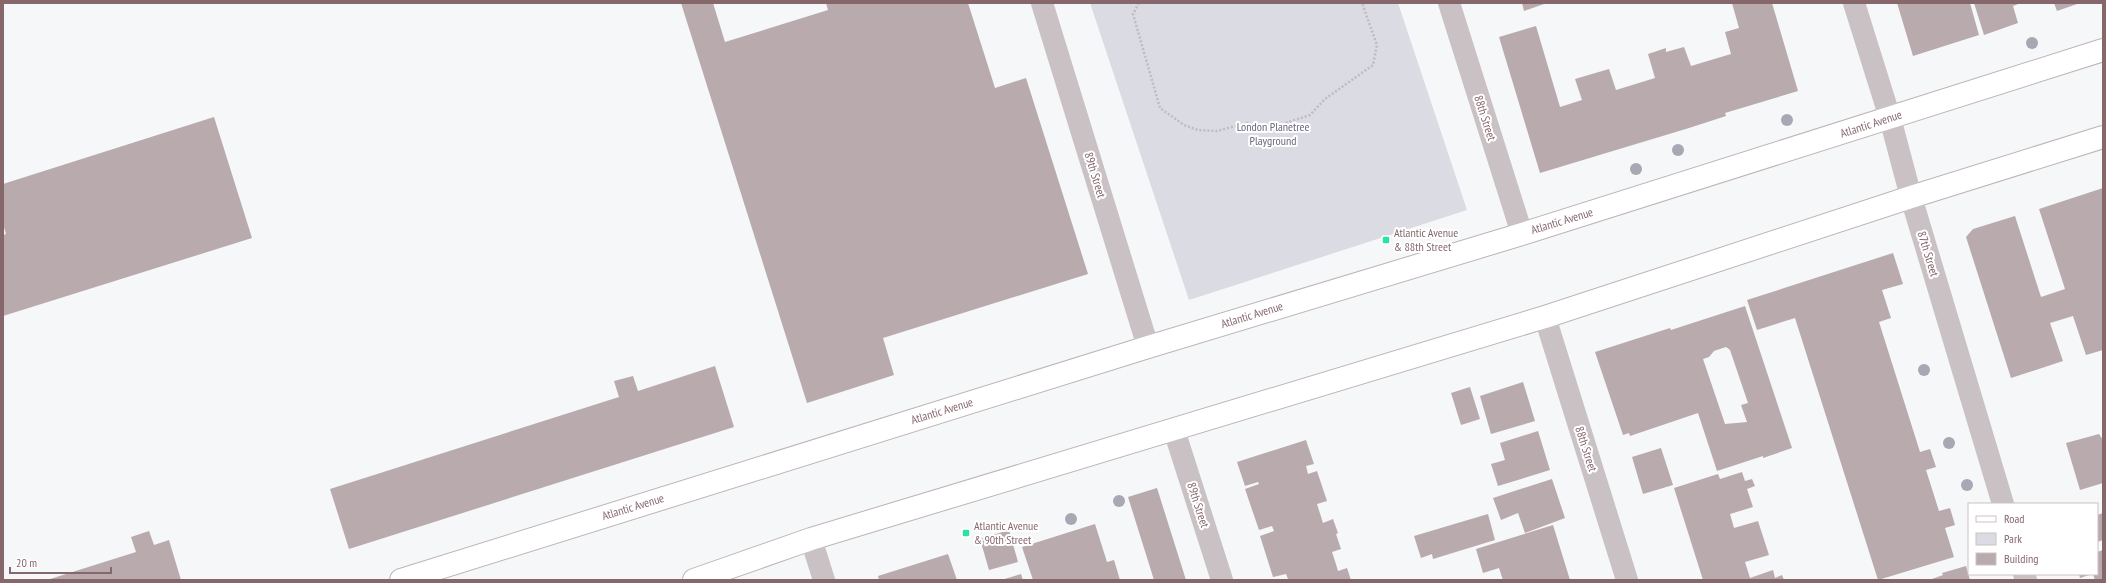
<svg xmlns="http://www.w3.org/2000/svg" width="2106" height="583" viewBox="0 0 2106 583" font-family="'PT Sans Narrow',sans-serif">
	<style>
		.green { fill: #dbdbe4 }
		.building { fill: #b8aaad; fill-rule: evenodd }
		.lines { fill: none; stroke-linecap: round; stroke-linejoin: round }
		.major-casing { stroke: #bdb5b6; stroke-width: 24 }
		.path { stroke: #c1bbbc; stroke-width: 2.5; stroke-dasharray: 2 2; stroke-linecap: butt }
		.minor { stroke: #c9c1c3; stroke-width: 22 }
		.major { stroke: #fff; stroke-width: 22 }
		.tree { fill: #a9a7b4 }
		.poi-dot { fill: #2be2a1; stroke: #fff; stroke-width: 1.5 }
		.labels { text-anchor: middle; stroke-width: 4; stroke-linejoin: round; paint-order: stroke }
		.street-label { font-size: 12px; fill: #86676c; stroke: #fff }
		.park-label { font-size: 12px; fill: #6b667d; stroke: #fff }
		.poi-label { font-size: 12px; fill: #86676c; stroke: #fff; text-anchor: start }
	</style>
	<rect width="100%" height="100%" fill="#f5f7f8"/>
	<!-- green -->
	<path class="green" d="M1090,3H1398L1467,210L1189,300Z"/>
	<!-- building -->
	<path class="building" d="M681,3H713L725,42L828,10L826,3H968L995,88L1026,78L1088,274L883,338L894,375L807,403Z
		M1522,3H1547L1524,11Z
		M1732,3H1772L1798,91L1725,113L1726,116L1689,128L1540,173L1499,37L1536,26L1560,107L1582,100L1575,79L1609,69L1616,90L1655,78L1648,54L1666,48V52L1684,47L1691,66L1731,54L1725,32L1739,28Z
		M1897,3H1970L1979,35L1913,56Z
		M1974,3H2021L2013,6L2018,23L1984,35Z
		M2054,3H2080L2057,11Z
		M214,117L252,238L3,316V235L6,234L3,224V184Z
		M2103,188V350L2086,355L2073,316L2050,323L2063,361L2011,378L1966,237L1973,229L2015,216L2041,297L2065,289L2039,209Z
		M1893,253L1903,284L1882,290L1891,318L1879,322L1920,452L1930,449L1936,467L1926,470L1939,511L1950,508L1955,525L1945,528L1954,557L1878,580L1795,318L1757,330L1747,300Z
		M1745,306L1792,448L1763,458V456L1717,471L1698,413L1630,436L1629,433L1623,435L1595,352L1670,328L1671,330ZM1726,347L1730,350L1748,403L1741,405L1747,422L1725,424L1703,359L1709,357L1714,351Z
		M715,366L734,427L349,549L330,489L619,397L614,381L633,376L638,391Z
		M1523,382L1535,421L1491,434L1480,396Z
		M1470,387L1480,419L1461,425L1451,393Z
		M1538,431L1550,470L1498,486L1491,464L1505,460L1500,443Z
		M2099,434L2103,440V483L2080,490L2066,443Z
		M1306,440L1314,464L1306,466L1308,474L1317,471L1327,501L1317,504L1323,523L1333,519L1338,533L1336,534L1341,549L1332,552L1335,561L1338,571L1347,568L1351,580H1285L1288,579L1286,574L1273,577L1260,536L1274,531L1272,526L1259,530L1245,489L1259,484L1258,482L1245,486L1237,462Z
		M1661,448L1673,485L1643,494L1632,457Z
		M1742,472L1745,481L1752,479L1755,486L1747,489L1753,507L1730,514L1734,528L1758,521L1769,555L1745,562L1750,578L1773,570L1775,578L1782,575L1784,580H1703L1674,488L1718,474L1720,479Z
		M1552,479L1565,518L1525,533L1518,513L1501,520L1493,498Z
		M1157,488L1186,580H1154L1128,497Z
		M2103,513V540L2097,542V515Z
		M1488,514L1495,540L1433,559L1432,554L1421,558L1414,536Z
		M1095,524L1107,562L1114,560L1120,580H1033L1022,547Z
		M1553,525L1570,580H1503L1499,568L1483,573L1476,549Z
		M1009,530L1018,562L989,570L980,539Z
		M149,531L154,545L169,540L181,580H47L136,552L131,537Z
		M2103,550V580H2095L2093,574H2097V552Z
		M948,554L957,580H879L878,576Z
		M1966,566L1970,580H1929L1943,575L1942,573Z
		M1021,574L1023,580H1001Z
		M2079,574H2092L2080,578Z"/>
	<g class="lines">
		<defs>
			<path id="major" d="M401,580L1148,347L1522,234L2103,50
				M694,580L811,539L1545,317L1911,197L2103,137"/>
		</defs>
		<!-- major casing -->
		<use href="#major" class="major-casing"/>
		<!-- path -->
		<path class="path" d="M1139,3L1133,14L1160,108L1184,125L1198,130L1217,131L1247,123L1258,132L1310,115L1325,99L1373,65L1377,45L1362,3"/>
		<!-- minor -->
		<path class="minor" d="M1042,3L1148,347
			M1449,3L1522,234
			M1854,3L1890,118L1911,197L2003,504
			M1545,317L1627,580
			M1174,430L1222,580
			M811,539L824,580
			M2024,574L2026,580"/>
		<!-- major -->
		<use href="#major" class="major"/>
	</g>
	<!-- trees -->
	<g class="tree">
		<circle cx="2032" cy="43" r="6"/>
		<circle cx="1787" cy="120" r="6"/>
		<circle cx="1678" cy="150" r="6"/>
		<circle cx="1636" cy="169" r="6"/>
		<circle cx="1924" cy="370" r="6"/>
		<circle cx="1949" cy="443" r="6"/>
		<circle cx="1967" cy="485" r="6"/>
		<circle cx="1119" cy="501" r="6"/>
		<circle cx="1071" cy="519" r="6"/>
	</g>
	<!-- markers -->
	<g class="poi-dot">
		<rect x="1382" y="236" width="8" height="8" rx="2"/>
		<rect x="962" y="529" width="8" height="8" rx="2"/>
	</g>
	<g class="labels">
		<!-- street labels -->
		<g class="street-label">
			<text transform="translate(1485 118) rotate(72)" y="4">88th Street</text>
			<text transform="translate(1871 124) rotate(-18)" y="4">Atlantic Avenue</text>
			<text transform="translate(1095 175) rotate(73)" y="4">89th Street</text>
			<text transform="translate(1562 221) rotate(-17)" y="4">Atlantic Avenue</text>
			<text transform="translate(1928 254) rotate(73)" y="4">87th Street</text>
			<text transform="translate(1252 315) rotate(-17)" y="4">Atlantic Avenue</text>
			<text transform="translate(942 411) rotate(-17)" y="4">Atlantic Avenue</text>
			<text transform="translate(1586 449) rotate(72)" y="4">88th Street</text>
			<text transform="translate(1198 505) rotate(72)" y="4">89th Street</text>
			<text transform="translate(633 507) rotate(-17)" y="4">Atlantic Avenue</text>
		</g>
		<!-- park labels -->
		<g class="park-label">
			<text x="1273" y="131">London Planetree<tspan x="1273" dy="14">Playground</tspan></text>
		</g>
		<!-- poi labels -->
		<g class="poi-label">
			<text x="1394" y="237">Atlantic Avenue<tspan x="1394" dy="14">&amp; 88th Street</tspan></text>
			<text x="974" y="530">Atlantic Avenue<tspan x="974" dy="14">&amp; 90th Street</tspan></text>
		</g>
	</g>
	<!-- border -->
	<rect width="2106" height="583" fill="none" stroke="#86676c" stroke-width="8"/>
	<!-- legend -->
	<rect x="1968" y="503" width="130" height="72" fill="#ffffff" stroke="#cfc2c4"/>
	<rect x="1976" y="516" width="20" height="6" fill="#ffffff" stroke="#cfc2c4"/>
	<text x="2004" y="523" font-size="12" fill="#86676c">Road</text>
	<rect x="1976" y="533" width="20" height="12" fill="#dbdbe4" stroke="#cfc2c4"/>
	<text x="2004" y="543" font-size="12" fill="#86676c">Park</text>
	<rect x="1976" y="553" width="20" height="12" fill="#b8aaad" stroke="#cfc2c4"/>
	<text x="2004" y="563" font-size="12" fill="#86676c">Building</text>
	<!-- scale -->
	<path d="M10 567v6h101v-6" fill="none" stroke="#86676c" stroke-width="2"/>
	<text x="16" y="567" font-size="12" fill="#86676c" stroke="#ffffff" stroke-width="3" paint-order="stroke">20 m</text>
</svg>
